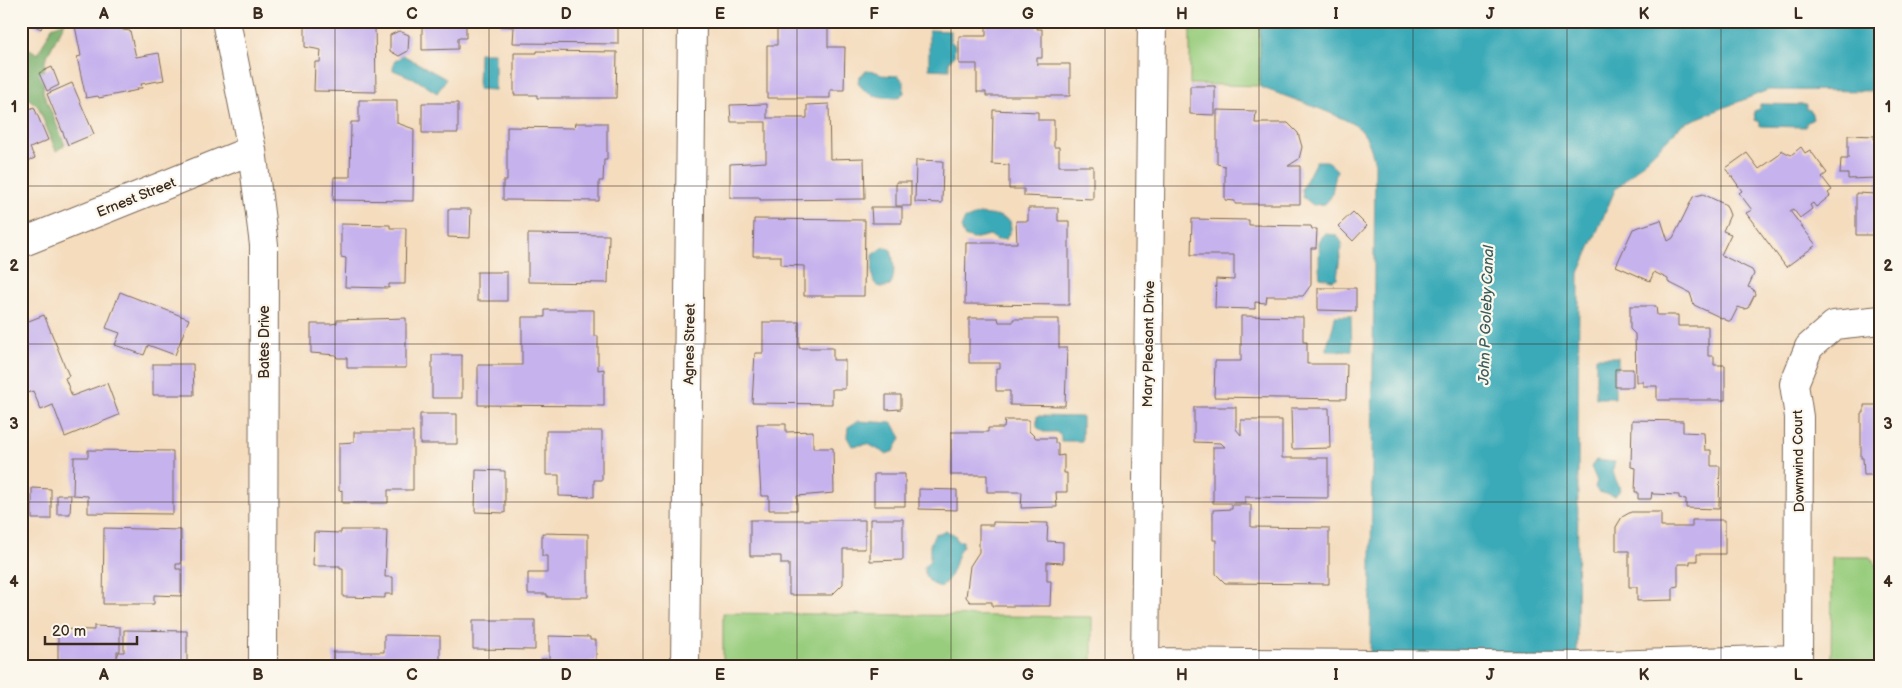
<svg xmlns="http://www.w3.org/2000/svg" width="1902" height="688" viewBox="0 0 1902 688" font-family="'Balsamiq Sans',sans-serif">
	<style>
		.green { fill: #99cd7e; stroke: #6a7c4e }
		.forest { fill: #7ab06d; stroke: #5a6d46 }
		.water { fill: #3baab8; stroke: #3b6a6b }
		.building { fill: #c6b2ed }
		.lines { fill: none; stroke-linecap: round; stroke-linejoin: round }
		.minor-casing { stroke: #7c6856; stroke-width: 30 }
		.tertiary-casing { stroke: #7c6856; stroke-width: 30 }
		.minor { stroke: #fff; stroke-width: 28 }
		.tertiary { stroke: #fff; stroke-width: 28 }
		.grid { fill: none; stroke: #3b2a1e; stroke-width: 1; stroke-opacity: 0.55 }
		.labels { text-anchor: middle; stroke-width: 4.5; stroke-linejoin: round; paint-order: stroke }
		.street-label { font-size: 14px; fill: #3b2a1e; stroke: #fbf7ec }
		.water-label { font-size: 15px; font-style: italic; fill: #3b5d5c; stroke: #fbf7ec }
		.neatline { fill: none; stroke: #3b2a1e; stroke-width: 2 }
		.grid-label { font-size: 16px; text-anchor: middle; font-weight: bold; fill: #3b2a1e }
	</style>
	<rect width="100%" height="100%" fill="#fbf7ec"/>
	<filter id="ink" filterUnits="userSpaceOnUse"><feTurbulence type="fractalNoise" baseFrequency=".02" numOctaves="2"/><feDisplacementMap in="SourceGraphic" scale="10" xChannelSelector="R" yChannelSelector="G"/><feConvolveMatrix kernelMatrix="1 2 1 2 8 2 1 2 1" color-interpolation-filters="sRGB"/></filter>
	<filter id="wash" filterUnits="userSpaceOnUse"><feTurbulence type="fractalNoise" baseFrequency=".0096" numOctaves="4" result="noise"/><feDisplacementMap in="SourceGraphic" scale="20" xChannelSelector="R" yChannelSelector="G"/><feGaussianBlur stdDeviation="1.12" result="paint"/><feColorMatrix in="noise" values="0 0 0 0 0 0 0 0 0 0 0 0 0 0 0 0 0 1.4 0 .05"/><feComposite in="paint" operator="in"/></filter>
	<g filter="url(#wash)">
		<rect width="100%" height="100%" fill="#f4dcbd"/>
		<!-- green -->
		<path class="green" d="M1190,21H1260V86L1190,84Z
			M1832,557H1870L1881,570V667H1831Z
			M723,613L1092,617V667H723Z"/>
		<!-- forest -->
		<path class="forest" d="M65,22L45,60L43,92L65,145L56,151L38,106L21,93V44L38,54L52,27Z"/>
		<!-- water -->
		<path class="water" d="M1260,21H1881V91L1768,90L1683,124L1615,190L1579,273L1577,667H1370L1375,164C1372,152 1369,139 1360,129C1346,116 1281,95 1260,87Z
			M929,30L950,31V41L955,45L954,57L949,61V70L929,69Z
			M479,53H495V90L478,89Z
			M403,55L446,79L437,93L415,79L393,70L394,62Z
			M866,71L877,72L881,75L899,76L903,81L904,93L897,98C880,97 868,97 858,83L859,77Z
			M1760,104L1806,105V109L1811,110L1813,119L1806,123V127L1760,126V122L1755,120L1754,111L1760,109Z
			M1316,161H1327L1337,170L1331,197L1325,204L1313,205L1303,197L1302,189Z
			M979,214L999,216L1010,221L1011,229L1006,239L997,240L990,235L973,239L964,236L961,228L964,220Z
			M1325,234L1337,235L1342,243L1337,278L1332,280L1320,277C1318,266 1320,253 1319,240Z
			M884,247L891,250C894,261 896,276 890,286C867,292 873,270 873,255Z
			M1335,316H1351L1352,351H1327C1327,339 1334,329 1335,316Z
			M1596,357H1618V368L1615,369V398H1596Z
			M1037,416L1082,417V441H1061V436L1056,432H1043L1037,427Z
			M858,421L893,423L901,438L894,451L886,454L868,444L852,446L847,437L848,427Z
			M1596,460L1615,462C1610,475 1617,478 1620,490L1615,496L1598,492L1595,487L1597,481L1591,467Z
			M947,531L955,535L957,541H963V546C953,556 957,574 941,587C930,584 926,580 924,568L930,560V545L935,534Z"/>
		<g id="blocks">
			<!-- building -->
			<path class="building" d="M26,21H44L41,29Z
				M74,21H121L123,30L130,31L136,57L159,53L164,80L141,84L142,88H137L138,90L99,98L98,96L86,98L77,57L81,56Z
				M305,21H375L376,92L314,91L315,62H320L321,50L305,47Z
				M422,21H466V38H458V49L422,50Z
				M500,21H618V44L513,43L514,27L500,26Z
				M777,21H828V47H845L844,90H830V98H767V45H777Z
				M986,21H1037V29H1042V58H1037V64H1070V96H986V92H977V64H959V36H986Z
				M399,31L409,35L408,51L399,56L390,51V35Z
				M537,51L617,52L616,98H537V95H514V53H537Z
				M52,67L59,85L47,91L39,73Z
				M72,83L94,134L68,145L47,94Z
				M1190,86H1215V115L1190,114Z
				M359,100H397V123L414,129L413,201L333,200L334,177H350L351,122H359Z
				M422,103H458V133H422Z
				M767,104V118H807V105L829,104L830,159L864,158L865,199L760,200V198H730V164L766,162V122H731L730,105Z
				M34,107L48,140L30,148L35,158L21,164V113Z
				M993,110L1038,112V120H1054V147H1059V166H1093V199L1024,196V189H1009V165L992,164Z
				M1217,110L1256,111L1255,123H1288L1298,133L1302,147L1299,159L1288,166H1300V204H1235V201L1225,200V166L1217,164Z
				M575,123H607V160H604L603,181H599V201L503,200V181H507V127L574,128Z
				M1848,135L1875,136L1874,139H1881V235H1856V193L1877,194V178L1848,179V174H1840L1841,159H1848Z
				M1801,147L1805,153L1810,150L1827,173L1822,177L1832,190L1828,193L1830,196L1816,207L1813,203L1810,205L1812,209L1800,218L1793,209L1790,211L1816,245L1786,267L1746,213L1752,210L1739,193L1742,191L1726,168L1747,153L1759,169L1779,155L1781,150L1791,155Z
				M916,160L943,161L942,203L915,202Z
				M896,182H911V206H896Z
				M1703,194L1726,205L1730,215L1723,231L1731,234L1721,255L1752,270L1754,274L1748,287L1753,289L1755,294L1748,308L1744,309L1738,307L1731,321H1728L1694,305L1690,293L1668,282V279L1654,272L1650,281L1616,266L1633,229L1661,220L1668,241L1673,238L1693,197Z
				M871,207H902V223H872Z
				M1028,208H1058V221H1069V305L965,304L966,243H1017L1016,221H1028Z
				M448,209H471L470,238L448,237Z
				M1353,212L1367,226L1353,241L1338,226Z
				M754,219L865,220L864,296H804V266L781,265V256H753Z
				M1192,219L1249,220V225L1311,226L1312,229H1317L1316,248H1311V285L1303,296H1267L1266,303L1255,302V309L1215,308L1216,279L1234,280V255H1191Z
				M341,224L390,225V228H406L405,284H389V288L345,287L346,258L341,257Z
				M528,234L609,235L608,283L528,282Z
				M477,272H507V301H477Z
				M1318,288H1356V311L1318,310Z
				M120,292L189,319L175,355L148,345L144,355L115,345L120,333L106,328Z
				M1630,306H1656L1657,315H1678V326H1708V356H1714V365H1725V400H1657V386H1643V382H1636L1635,334L1630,329Z
				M545,310H594V336H598V370L604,369V406L478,405V365H522V317H545Z
				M44,315L69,376L65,378L72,396L107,383L119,415L65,437L53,405L41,410L33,391L21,395V324Z
				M1241,316L1303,317V342H1307V364H1347L1346,399L1214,397L1215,361H1241Z
				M406,318V368H347V358H337L336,355L311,353V324H331L337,323V320Z
				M969,318H998L999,322H1013V319H1059V348H1067L1065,406L1010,405V391H996V368H1000V363H969Z
				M763,322H799V348H833V360H845V389H832V404L752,403L755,353H763Z
				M432,355H462V398H432Z
				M153,364H193L194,395H153Z
				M1615,369H1633V387H1615Z
				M886,395H901V409L886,410Z
				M1864,405H1881V475H1864L1863,458H1861V413H1864Z
				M1194,407H1236V429L1241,435V420H1282V458H1328V498L1245,497V503H1213V447H1225L1221,443L1194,442Z
				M1291,408H1329L1330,448L1292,449Z
				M420,414H457V444H420Z
				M1005,420H1029V431L1036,438H1055V443H1058V456L1064,455V473H1067V492H1056L1057,507L1021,508L1022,492H987V475H951V432H988V428H1004Z
				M1632,420L1683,421V432L1704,433L1705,450H1711V466H1720L1719,509L1686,508V499L1679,498V495L1653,494L1652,492L1651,499H1638V492H1635L1636,468L1631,467Z
				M757,424H786V432L813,431V448H833L834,493L797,496V510H769V496H761Z
				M546,431H602V480H594V497L559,496V475H546Z
				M354,432H413V490H388V503H342V490L339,491V443L354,442Z
				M88,450L173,451V514L88,513V496L73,495L74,457H88Z
				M476,470L505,471V513L475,512Z
				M874,474H905V506H874Z
				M32,488L51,489V519H32Z
				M919,489L957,490V510L919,509Z
				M57,495H71L70,514H57Z
				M1232,505H1251V527L1329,528V584L1225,583L1216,574V540H1213V510L1232,509Z
				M1631,512H1661V527H1692V520H1725V554H1697V561H1690V564H1678V586L1673,587V600L1637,601V587H1629V551H1616V527L1622,517Z
				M870,519H903V560L870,561Z
				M750,520H865V549H843V584L832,595H789V564H781V556H750Z
				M993,522L1048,523L1047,541L1063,542V563L1047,562V581H1051L1050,606H992V602H970L966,597L970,566L979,552V525H993Z
				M104,528L181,530V564H176V569H181V596L154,595V604H103Z
				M341,530H387L385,577H393V594H385V598L343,597V569H340V566H313L314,532L341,533Z
				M542,533L588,534V597H547V594H528V573H547V556H542Z
				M473,620H535V650L473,649Z
				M94,626L120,627V651H117V657L119,652H124V630L187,631V667H58V629L94,630Z
				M384,635L440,636V667H333V652H384Z
				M549,636L590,637V640H596V661H590V667H541V659H549Z"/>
		</g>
	</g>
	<g filter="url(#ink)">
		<use href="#blocks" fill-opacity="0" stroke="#7c6856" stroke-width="1"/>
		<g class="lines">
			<defs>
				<path id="minor" d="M226,21L252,150L264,245L263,667
					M21,243L252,150
					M1145,662L1577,666L1798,659
					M1145,667L1152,21
					M1798,667L1799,417L1794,384L1809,347L1834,325L1881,320"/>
				<path id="tertiary" d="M685,667L692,21"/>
			</defs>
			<!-- minor casing -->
			<use href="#minor" class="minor-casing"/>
			<!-- tertiary casing -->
			<use href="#tertiary" class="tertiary-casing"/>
			<!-- minor -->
			<use href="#minor" class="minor"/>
			<!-- tertiary -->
			<use href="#tertiary" class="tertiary"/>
		</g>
	</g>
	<!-- grid -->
	<path class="grid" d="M181,21V667M335,21V667M489,21V667M643,21V667M797,21V667M951,21V667M1105,21V667M1259,21V667M1413,21V667M1567,21V667M1721,21V667M21,186H1881M21,344H1881M21,502H1881"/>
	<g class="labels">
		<!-- street labels -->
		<g class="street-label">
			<text transform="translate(136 197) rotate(-22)" y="5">Ernest Street</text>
			<text transform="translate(264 342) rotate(-90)" y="5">Bates Drive</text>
			<text transform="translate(689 344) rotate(-89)" y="5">Agnes Street</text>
			<text transform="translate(1148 344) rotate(-89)" y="5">Mary Pleasant Drive</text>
			<text transform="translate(1798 461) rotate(-91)" y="5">Downwind Court</text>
		</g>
		<!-- water labels -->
		<g class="water-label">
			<text transform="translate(1486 315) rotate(-88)" y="5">John P Goleby Canal</text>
		</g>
	</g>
	<!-- margin -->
	<rect width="1902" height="688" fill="none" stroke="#fbf7ec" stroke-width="55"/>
	<!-- scale -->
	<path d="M45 636v8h92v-8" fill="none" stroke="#3b2a1e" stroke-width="2.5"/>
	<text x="52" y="636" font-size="15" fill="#3b2a1e" stroke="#fbf7ec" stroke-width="4" paint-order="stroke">20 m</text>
	<rect x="28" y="28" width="1846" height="632" class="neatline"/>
	<g class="grid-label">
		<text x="104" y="19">A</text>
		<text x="258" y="19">B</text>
		<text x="412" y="19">C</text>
		<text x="566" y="19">D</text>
		<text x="720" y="19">E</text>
		<text x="874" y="19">F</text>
		<text x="1028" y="19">G</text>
		<text x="1182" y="19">H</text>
		<text x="1336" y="19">I</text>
		<text x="1490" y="19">J</text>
		<text x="1644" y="19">K</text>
		<text x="1798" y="19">L</text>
		<text x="14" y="112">1</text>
		<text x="1888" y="112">1</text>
		<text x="14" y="271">2</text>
		<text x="1888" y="271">2</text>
		<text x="14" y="429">3</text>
		<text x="1888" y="429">3</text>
		<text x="14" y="587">4</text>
		<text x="1888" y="587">4</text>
		<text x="104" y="680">A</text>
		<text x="258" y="680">B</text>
		<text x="412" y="680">C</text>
		<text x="566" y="680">D</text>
		<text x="720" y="680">E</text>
		<text x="874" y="680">F</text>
		<text x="1028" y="680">G</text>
		<text x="1182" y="680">H</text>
		<text x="1336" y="680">I</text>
		<text x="1490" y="680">J</text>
		<text x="1644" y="680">K</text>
		<text x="1798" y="680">L</text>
	</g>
</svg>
